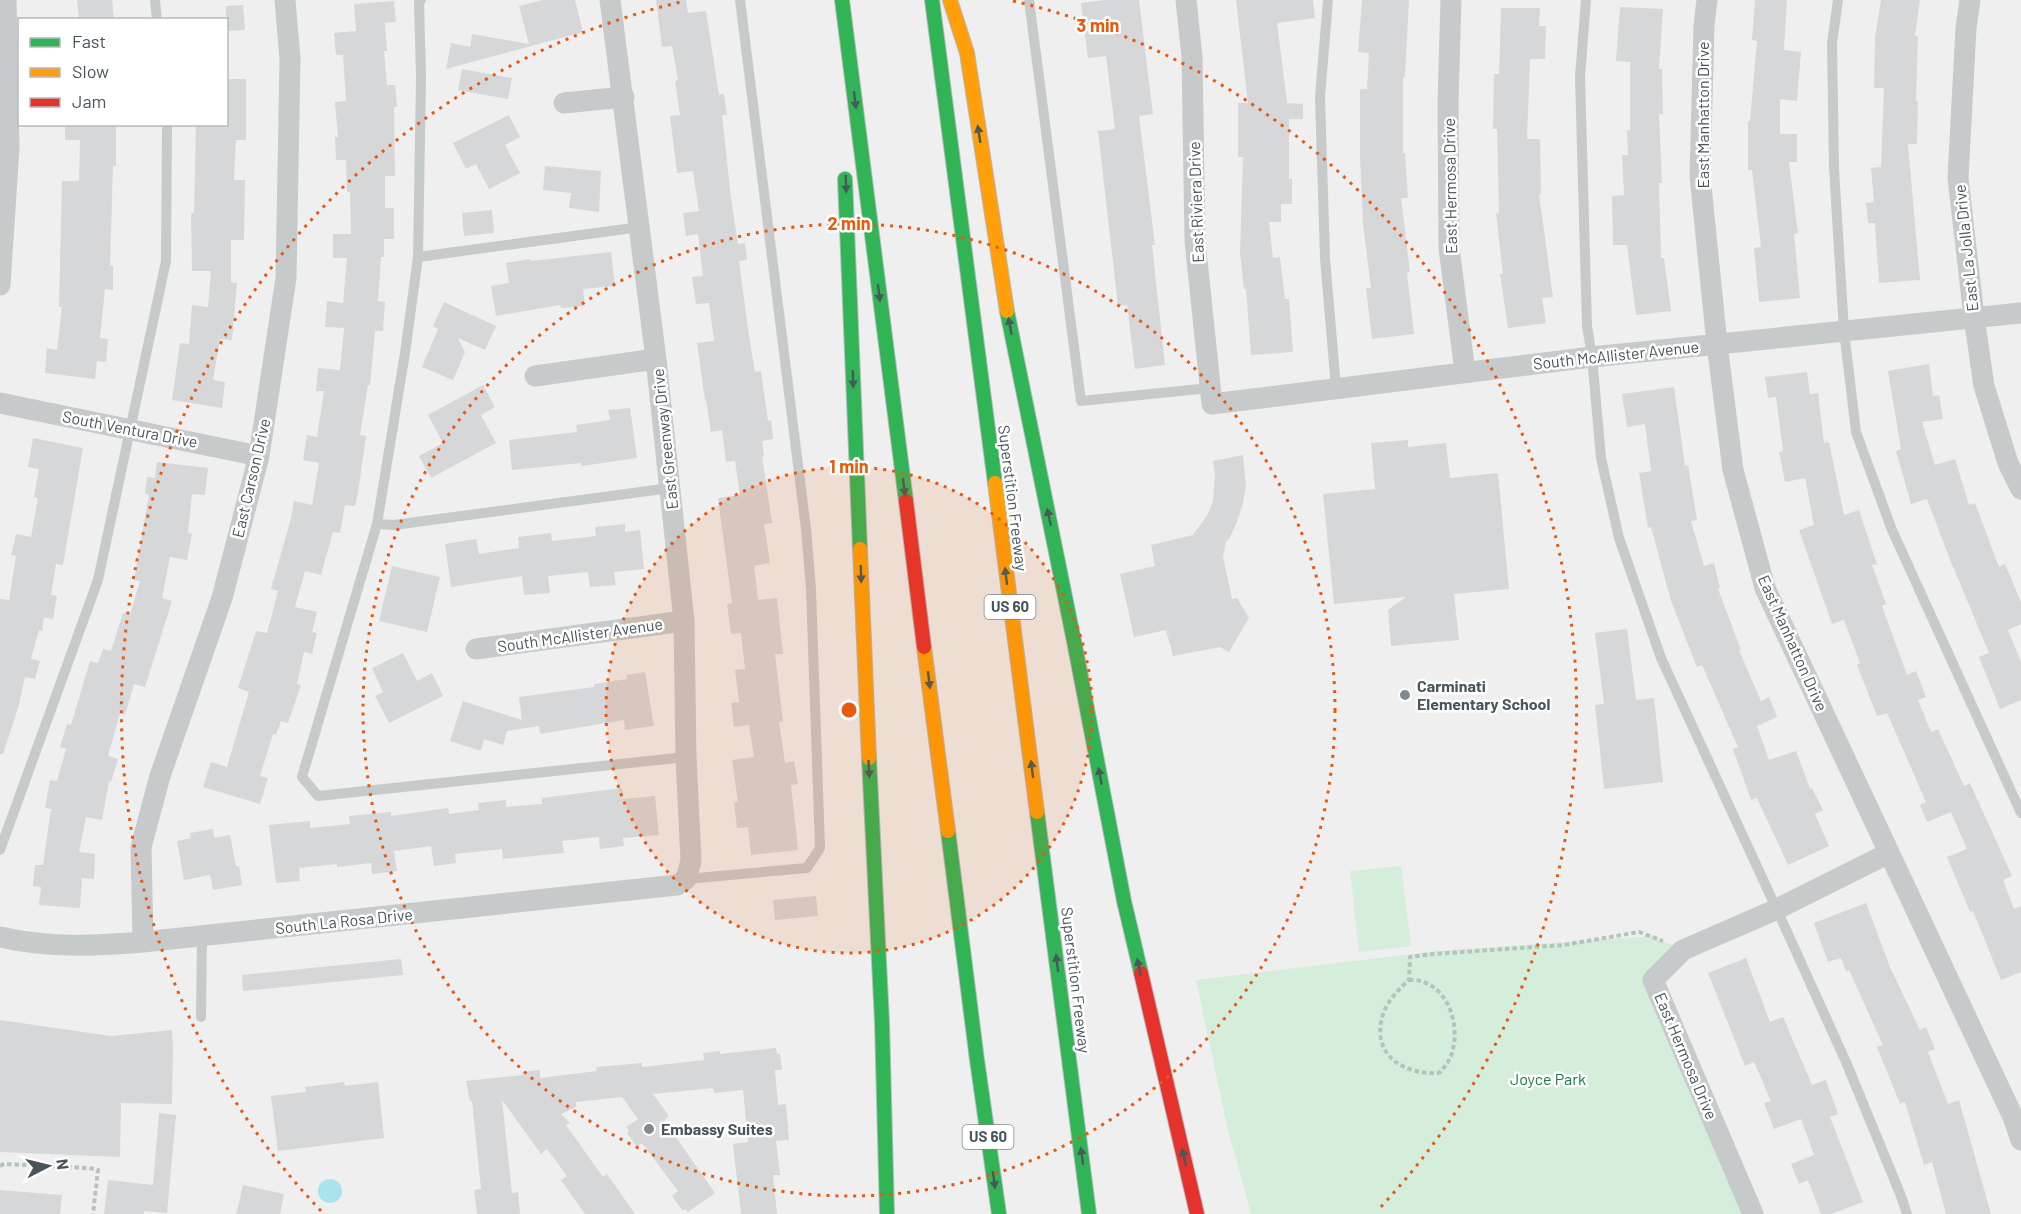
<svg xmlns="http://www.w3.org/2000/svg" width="2021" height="1214" viewBox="0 0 2021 1214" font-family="Barlow,sans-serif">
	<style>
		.green { fill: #d4eedb }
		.water { fill: #a9e4ec }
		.building { fill: #d6d7d8 }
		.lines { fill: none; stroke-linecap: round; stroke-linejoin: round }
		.fast-casing { stroke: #b5babe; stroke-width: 16 }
		.slow-casing { stroke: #b5babe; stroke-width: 16 }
		.jam-casing { stroke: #b5babe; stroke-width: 16 }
		.path { stroke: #b5c2bd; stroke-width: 4; stroke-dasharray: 4.5 3; stroke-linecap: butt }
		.lane { stroke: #c7cacb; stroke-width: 10 }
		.street { stroke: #c7cacb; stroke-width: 21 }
		.fast { stroke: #30b455; stroke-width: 14 }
		.slow { stroke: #ff9f0a; stroke-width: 14 }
		.jam { stroke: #e5322d; stroke-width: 14 }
		.oneway { fill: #46595b }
		.ring { fill: none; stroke: #e8590c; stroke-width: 3; stroke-dasharray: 3 6 }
		.poi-dot { fill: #828a8f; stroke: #fff; stroke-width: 2 }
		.labels { text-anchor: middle; stroke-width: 5; stroke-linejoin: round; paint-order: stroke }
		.shield { fill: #fff; stroke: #7e878c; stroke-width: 1.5 }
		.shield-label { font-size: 15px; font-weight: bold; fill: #47545b }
		.street-label { font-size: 16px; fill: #47545b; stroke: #fff }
		.poi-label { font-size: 16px; font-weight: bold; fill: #47545b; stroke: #fff; text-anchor: start }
		.park-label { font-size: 16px; fill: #187b3f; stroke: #fff }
		.centre { fill: #e8590c; stroke: #fff; stroke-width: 3 }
		.ring-label { font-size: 18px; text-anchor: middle; font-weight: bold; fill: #e8590c; stroke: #fff; stroke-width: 5; stroke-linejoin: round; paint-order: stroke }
	</style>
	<rect width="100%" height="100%" fill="#f0efef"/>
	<!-- green -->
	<path class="green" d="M1401,866L1411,946L1359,952L1350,871Z
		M1652,936L1683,950L1653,980L1753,1214H1251L1227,1126L1196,980L1437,951Z"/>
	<!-- water -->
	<path class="water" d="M318 1191a12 12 0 1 1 24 0a12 12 0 1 1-24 0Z"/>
	<!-- building -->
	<path class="building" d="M77,0H112L114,20H79Z
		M542,0H575L583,32L446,69L451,43L470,47L472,34L529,44L519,6Z
		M656,0H686L688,13L706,11L719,95L724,94L727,115H722L731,198L738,244L745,243L747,260L739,261L749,336L755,372L761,371L768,421L771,420L773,439L762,441L764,456L762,457L772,523L764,524L770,563L754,566L758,600L777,598L783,654H775L783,722H779L785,763L794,761L798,784L791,785L798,850L751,855L748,827L737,828L734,802H738L732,760L754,757L749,725L734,727L731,703L739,702L735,670L745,669L741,633L731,634L727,604L732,603L718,498L740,495L735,461L726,462L722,430L711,432L706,400H705L697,343L714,341L709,303L696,304L692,277L703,276L698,234L686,236L683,213L699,211L693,171L677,173L670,116L680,115L675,81L678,80L672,46L662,47Z
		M1106,0H1139L1153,114L1139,116L1155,245H1152L1165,365L1135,369L1127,305L1118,306L1098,131L1115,129L1106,56L1088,58L1081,3Z
		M1236,0H1313L1315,18L1277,23L1287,103L1303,104V119H1289V179H1292V204H1281V222H1269L1273,258L1280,257L1285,299H1289L1293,352L1251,355L1246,289H1244L1240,254L1243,157H1238V103H1248Z
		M1362,0H1409L1405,77H1403V153H1405L1408,198H1401L1410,272L1407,273L1414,334L1372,339L1366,288H1371L1363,224L1360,156V89H1367L1369,53L1358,52Z
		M1755,0H1787L1784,50L1801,52L1797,101L1780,99V134H1797V162H1789L1798,233L1794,234L1800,298L1759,302L1754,248L1761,247L1752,170H1748V121H1750L1757,41L1752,40Z
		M1881,0H1920L1915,36H1918L1916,101H1918L1917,144H1908L1920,280L1879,283L1875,223H1868L1866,203L1874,202L1871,168L1881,167L1884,88H1874L1875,38Z
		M394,1L396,22L385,23L387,51H384L387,85H395L397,107H394L395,176H385V208H394V239H384V257H381L378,301L385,302L383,331H375L370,385H368L360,435L366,436L358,493L355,506L345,505L340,533L333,532L321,575L305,571L295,607L317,612L312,632L317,633L312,654L304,652L297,684L301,685L288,723L281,721L276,735L273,734L260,776L268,778L260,804L203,787L211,762L227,767L249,692L238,688L256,631L267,633L278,591L271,589L291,518L294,501L312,505L319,463L303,460L307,435L317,437L324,391H316L318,368L340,370L344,328L325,327L327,301L343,303L347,258H333V234H351L350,192H347L346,160H336L335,137H338L335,102L346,101L343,55H336L334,33L356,31L354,4Z
		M243,5L245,30L226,31V6Z
		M1620,7L1663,9L1659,69H1662L1663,114H1659L1662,183H1659L1661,258H1664L1671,311L1636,315L1627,245H1613L1612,196L1624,195L1622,155H1628L1627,130H1630V62L1616,61Z
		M1501,8H1540L1539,26H1546L1545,59H1530L1527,139H1540L1541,194H1539L1553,297L1542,298L1546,323L1508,328L1500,274H1503L1496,214L1499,213L1497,129H1493L1494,74H1499Z
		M462,69L512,78L508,99L458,90Z
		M226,79H246V140H236L234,180H245L244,240H231V282L237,283L232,340L220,339L213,380L225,382L222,408L172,400L180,343L189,344L192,305L208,307L211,271H192L191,213H194L196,124H226Z
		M509,115L520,137L505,145L520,173L489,189L476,164L466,169L453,143Z
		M65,124H116V166H113L110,266H113V290L105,289L100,338L108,339L106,362L97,361L95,379L45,373L47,348L57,350L62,307H59L62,181H79L80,140H65Z
		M545,166L601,171L599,212L569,208L571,193L543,190Z
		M492,210L494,233L464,236L462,213Z
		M611,252L615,286L583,289L585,306L561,308L560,305L496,316L491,286L509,283L506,263L530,259L531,261Z
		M444,302L496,326L485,350L458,338L465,352L453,380L422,367L438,329L433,326Z
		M1929,364L1933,396L1939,395L1943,419L1922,422L1935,465L1955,459L1969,505L1975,503L1999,567L2005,564L2021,602V624L2008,630L2021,662V700L2000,709L1979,657L1989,653L1949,557L1927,499L1911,504L1896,451L1901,449L1888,371Z
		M1807,372L1810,394L1818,393L1824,443L1829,442L1844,515L1859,510L1877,564L1872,565L1886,604L1882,606L1907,675L1916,671L1926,697L1918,700L1931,732L1938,729L1964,786L1970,783L2012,876L2003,880L2014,909L2021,906V972L2001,980L1973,911L1970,912L1947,857L1967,849L1951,812L1927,822L1920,805L1926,802L1887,713L1877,716L1857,665L1860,663L1844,620L1832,624L1799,530L1814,525L1805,478L1785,482L1779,452L1783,451L1776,397L1768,398L1765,377Z
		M483,385L495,407L481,415L496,443L431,478L419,456L443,443L428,415Z
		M1674,387L1685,466L1688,465L1697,520L1691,521L1704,566L1714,563L1720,588L1718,589L1741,650H1739L1761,701L1769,697L1777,717L1757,726L1769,760L1796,751L1810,789L1812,788L1823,810L1815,814L1829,846L1788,865L1757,798L1751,800L1733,749L1738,747L1702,665L1697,667L1671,601L1651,527L1648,528L1639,473L1651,471L1645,424L1627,427L1622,394Z
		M630,408L637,458L582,466L581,463L512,470L509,440L577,432L576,425L610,420L608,410Z
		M33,438L83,448L63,565L56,564L51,595L57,596L53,619L44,617L42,631L39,630L31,659L40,661L35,679L25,677L18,708L3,754H0V599L9,600L16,556L11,555L16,534L31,537L38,498L34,497L39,469L28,467Z
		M1408,440V447L1446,443L1450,478L1498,473L1509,589L1454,594L1459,640L1391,646L1388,610L1406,597L1334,604L1323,494L1375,489L1371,443Z
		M1243,455L1246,486L1243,503L1237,522L1229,539L1226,541L1223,557L1232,599L1237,598L1249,618L1229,652L1220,647L1173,656L1166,630L1134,637L1120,574L1155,566L1151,545L1193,535L1208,514L1213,501L1215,475L1213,461Z
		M157,462L208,468L205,495L192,494L188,533L192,534L187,560L170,557L162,598L172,601L145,687L134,684L125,715L120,713L108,756L118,759L111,782L109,781L102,820L86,817L79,852L95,854L94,879L82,878L80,908L39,905L41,887L33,886L35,865H43L51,809L45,808L50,780L57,781L66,749L60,747L67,724L71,725L90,661L98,663L103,649L111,651L123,613L130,615L140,581L134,580L149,495L145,494L147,477L155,478Z
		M625,524V532L640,530L644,569L614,572L616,585L590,587L588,572L548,576L550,593L524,595L522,576L451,587L445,544L476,539L479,554L519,548L518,537L551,533L552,541L596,536L595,527Z
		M392,566L440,577L427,632L379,621Z
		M1627,629L1636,700L1654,698L1663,782L1604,789L1595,705L1604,704L1595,633Z
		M403,653L417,681L432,673L443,696L389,723L375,696L383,692L372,668Z
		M645,672L654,726L625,730L624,720L540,734L539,726L507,731L503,745L484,739L481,751L450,741L463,701L522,720L519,697L594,687V684L627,679L626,675Z
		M622,788L623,799L655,796L659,835L623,838L624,846L600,849L599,837L562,841L564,853L503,859L502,849L455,854L456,863L434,866L431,846L394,851L397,871L372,874L371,863L337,867V864L299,868L300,881L276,883L269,825L310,821V828L350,824L349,816L391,812V816L448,808L449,814L479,810L478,803L506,800V807L542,804V798Z
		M213,829L214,838L230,835L236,866H239L242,885L213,890L210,875L184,880L177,841L191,838L190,833Z
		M816,896L818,916L775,920L773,900Z
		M1866,903L1890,967L1920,1030L1926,1027L1935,1049L1928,1052L1948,1104L1959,1100L1991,1214H1946L1932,1162L1924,1165L1905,1102L1900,1104L1877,1047L1883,1045L1849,970L1846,971L1841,958L1828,962L1814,923Z
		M1746,958L1770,1022L1783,1017L1812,1085L1826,1080L1838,1114L1830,1117L1863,1202L1831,1214H1821L1808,1180L1799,1184L1791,1164L1814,1155L1801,1119L1774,1129L1764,1103L1771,1101L1754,1062L1745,1066L1708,973Z
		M401,959L403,975L243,991L242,975Z
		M0,1020L111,1036L172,1030L173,1047L172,1104L121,1103L120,1157L0,1152Z
		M776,1048L777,1054H780L782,1070H775L778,1105L786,1104L789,1140L776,1141L780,1175H773L777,1214H741L733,1144L748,1142L743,1090L714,1093L713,1088L653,1094L669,1116L664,1120L715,1193L688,1212L685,1209L683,1211L672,1196L678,1191L642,1143L637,1147L627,1133L629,1131L626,1127L638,1119L622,1097L576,1102V1107L561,1114L570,1123L566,1125L603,1177L607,1174L635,1214H585L561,1180L567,1176L547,1149L541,1154L502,1100L512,1193L518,1192L520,1214H477L474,1190L481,1189L472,1101H470L466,1081L523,1075L522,1072L540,1070V1078L597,1071L596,1067L642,1063V1067L704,1060L703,1053L720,1051V1054Z
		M344,1082L345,1086L378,1082L384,1138L278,1151L271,1096L306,1092L305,1087Z
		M159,1113L176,1115L167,1213L144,1211V1214H104L108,1180L153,1185Z
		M243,1185L284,1194L280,1214H236Z
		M0,1190L62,1195L60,1214H0Z"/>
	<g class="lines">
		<defs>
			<path id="fast" d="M842,0L906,501
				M932,0L995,483
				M845,179L860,549
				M1007,311L1073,636L1124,901L1141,973
				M869,758L882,1022L887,1214
				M1037,812L1089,1214
				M948,831L977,1060L999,1214"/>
			<path id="slow" d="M950,0L967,53L1007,311
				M995,483L1037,812
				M860,549L869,758
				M924,647L948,831"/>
			<path id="jam" d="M906,501L924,647
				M1141,973L1197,1214"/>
		</defs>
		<!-- fast casing -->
		<use href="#fast" class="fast-casing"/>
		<!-- slow casing -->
		<use href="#slow" class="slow-casing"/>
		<!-- jam casing -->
		<use href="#jam" class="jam-casing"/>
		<!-- path -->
		<path class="path" d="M1409,980C1414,980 1419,980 1423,982C1449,990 1459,1025 1453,1049C1451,1059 1446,1066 1439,1073C1406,1075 1372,1057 1382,1018C1386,1002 1398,990 1409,980L1410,957L1433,954L1564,945L1639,932L1663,941
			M0,1166L4,1164L89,1168L98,1170L93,1214"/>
		<!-- lane -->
		<path class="lane" d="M155,0L157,20
			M421,0L419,2L421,77L418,257L405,353L377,524L302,777L318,796L686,757
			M1029,0L1081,401L1210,388
			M1328,0L1320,97L1325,258L1336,388
			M1586,0L1580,77L1587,326L1592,357L1601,458L1619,538L1661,658L1783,923L1846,1062L1901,1196L1907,1214
			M1838,0L1832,43L1834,168L1844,331L1856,432L1892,530L2021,813
			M418,257L640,227
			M377,524L394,525L670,488
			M0,850L98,580L166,261L167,124
			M686,879L807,868L820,848L811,589L806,529L740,0
			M201,1017L202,936"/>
		<!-- street -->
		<path class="street" d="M1186,0L1192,57L1195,241L1212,404L1592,357L2021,313
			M1451,0L1448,102L1449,248L1465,372
			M1707,0L1704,26L1700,176L1717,344L1733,470L1765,588L2013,1117L2021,1140
			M1970,0L1966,28L1958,178L1974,317L1984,386L2008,463L2021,489
			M564,103L624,97
			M0,285L9,148L6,0
			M535,376L656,359
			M0,403L259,456
			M476,649L684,621
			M0,937C47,948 95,946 143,942L677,885L686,879L691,861L686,757L684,621L656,359L610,0
			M143,942L141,847L160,776L222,598L259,456L286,278L290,59L285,0
			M1753,1214L1653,980L1683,950L1777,909L1889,853"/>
		<!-- fast -->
		<use href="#fast" class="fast"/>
		<!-- slow -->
		<use href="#slow" class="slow"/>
		<!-- jam -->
		<use href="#jam" class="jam"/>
	</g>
	<!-- one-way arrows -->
	<defs><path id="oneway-solid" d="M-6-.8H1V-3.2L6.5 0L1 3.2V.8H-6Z" transform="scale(1.5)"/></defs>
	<g class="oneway">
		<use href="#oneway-solid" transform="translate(855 100) rotate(83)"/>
		<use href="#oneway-solid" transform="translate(979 134) rotate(-99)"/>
		<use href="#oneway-solid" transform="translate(846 184) rotate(88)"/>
		<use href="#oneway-solid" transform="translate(879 293) rotate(83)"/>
		<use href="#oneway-solid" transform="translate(1010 326) rotate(-100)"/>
		<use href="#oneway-solid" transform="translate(853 379) rotate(88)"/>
		<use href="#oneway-solid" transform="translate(904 487) rotate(83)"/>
		<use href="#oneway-solid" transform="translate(1049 517) rotate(-102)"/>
		<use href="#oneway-solid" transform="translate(861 574) rotate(88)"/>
		<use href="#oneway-solid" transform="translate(1006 576) rotate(-97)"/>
		<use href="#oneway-solid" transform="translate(929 680) rotate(83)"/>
		<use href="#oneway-solid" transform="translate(869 769) rotate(87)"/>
		<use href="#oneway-solid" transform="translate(1032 769) rotate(-97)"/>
		<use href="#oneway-solid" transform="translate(1100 776) rotate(-101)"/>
		<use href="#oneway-solid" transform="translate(1057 963) rotate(-97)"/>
		<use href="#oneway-solid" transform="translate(1139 967) rotate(-103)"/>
		<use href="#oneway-solid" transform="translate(1082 1156) rotate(-97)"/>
		<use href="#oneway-solid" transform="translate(1184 1157) rotate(-103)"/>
		<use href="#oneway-solid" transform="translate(994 1180) rotate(82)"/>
	</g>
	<!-- distance rings -->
	<circle cx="849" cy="710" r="243" fill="#e8590c" fill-opacity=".12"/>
	<g class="ring">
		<circle cx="849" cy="710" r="243"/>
		<circle cx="849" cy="710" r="486"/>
		<path d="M321 1211A728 728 0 0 1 685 1M1013 1A728 728 0 0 1 1377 1211"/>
	</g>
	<!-- markers -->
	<g class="poi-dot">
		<circle cx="1405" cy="695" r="6"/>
		<circle cx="649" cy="1129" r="6"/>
	</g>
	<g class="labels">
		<!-- shield labels -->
		<g class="shield">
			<rect x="984.5" y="595" width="51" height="24" rx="4.5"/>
			<rect x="962.5" y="1125" width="51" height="24" rx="4.5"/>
		</g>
		<g class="shield-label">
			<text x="1010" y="612">US 60</text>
			<text x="988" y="1142">US 60</text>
		</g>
		<!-- street labels -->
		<g class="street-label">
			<text transform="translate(1703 115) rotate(-90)" y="6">East Manhatton Drive</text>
			<text transform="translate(1450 186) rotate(-91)" y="6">East Hermosa Drive</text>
			<text transform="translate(1196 202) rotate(-92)" y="6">East Riviera Drive</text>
			<text transform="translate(1966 248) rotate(-96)" y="6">East La Jolla Drive</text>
			<text transform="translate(1616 355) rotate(-6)" y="6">South McAllister Avenue</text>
			<text transform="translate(130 429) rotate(11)" y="6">South Ventura Drive</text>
			<text transform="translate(665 439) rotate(-96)" y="6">East Greenway Drive</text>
			<text transform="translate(251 478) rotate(-77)" y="6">East Carson Drive</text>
			<text transform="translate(1013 498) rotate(83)" y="6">Superstition Freeway</text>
			<text transform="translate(580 635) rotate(-8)" y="6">South McAllister Avenue</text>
			<text transform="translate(1793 643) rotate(66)" y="6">East Manhatton Drive</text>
			<text transform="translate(344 921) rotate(-6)" y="6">South La Rosa Drive</text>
			<text transform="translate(1076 980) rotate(83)" y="6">Superstition Freeway</text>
			<text transform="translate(1686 1056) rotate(67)" y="6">East Hermosa Drive</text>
		</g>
		<!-- poi labels -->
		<g class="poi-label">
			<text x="1417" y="692">Carminati<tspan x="1417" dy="18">Elementary School</tspan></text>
			<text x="661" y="1135">Embassy Suites</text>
		</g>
		<!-- park labels -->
		<g class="park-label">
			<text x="1548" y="1085">Joyce Park</text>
		</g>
	</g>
	<circle cx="849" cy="710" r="9" class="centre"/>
	<g class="ring-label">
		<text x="1098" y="32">3 min</text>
		<text x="849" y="230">2 min</text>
		<text x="849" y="473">1 min</text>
	</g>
	<!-- legend -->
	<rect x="18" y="18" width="210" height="108" fill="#ffffff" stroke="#b5bbbd" stroke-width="1.5"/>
	<rect x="30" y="38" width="30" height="9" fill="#30b455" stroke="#b5bbbd" stroke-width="1.5"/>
	<text x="72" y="48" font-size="18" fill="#47545b">Fast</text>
	<rect x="30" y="68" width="30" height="9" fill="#ff9f0a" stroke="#b5bbbd" stroke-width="1.5"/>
	<text x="72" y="78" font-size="18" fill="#47545b">Slow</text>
	<rect x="30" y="98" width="30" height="9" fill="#e5322d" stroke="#b5bbbd" stroke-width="1.5"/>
	<text x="72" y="108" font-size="18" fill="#47545b">Jam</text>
	<!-- north arrow -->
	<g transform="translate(48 1166) rotate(83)" stroke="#ffffff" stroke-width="4.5" paint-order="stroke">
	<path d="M0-4.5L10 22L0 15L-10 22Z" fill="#47545b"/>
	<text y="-9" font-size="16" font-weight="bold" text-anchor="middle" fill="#47545b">N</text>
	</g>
</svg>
